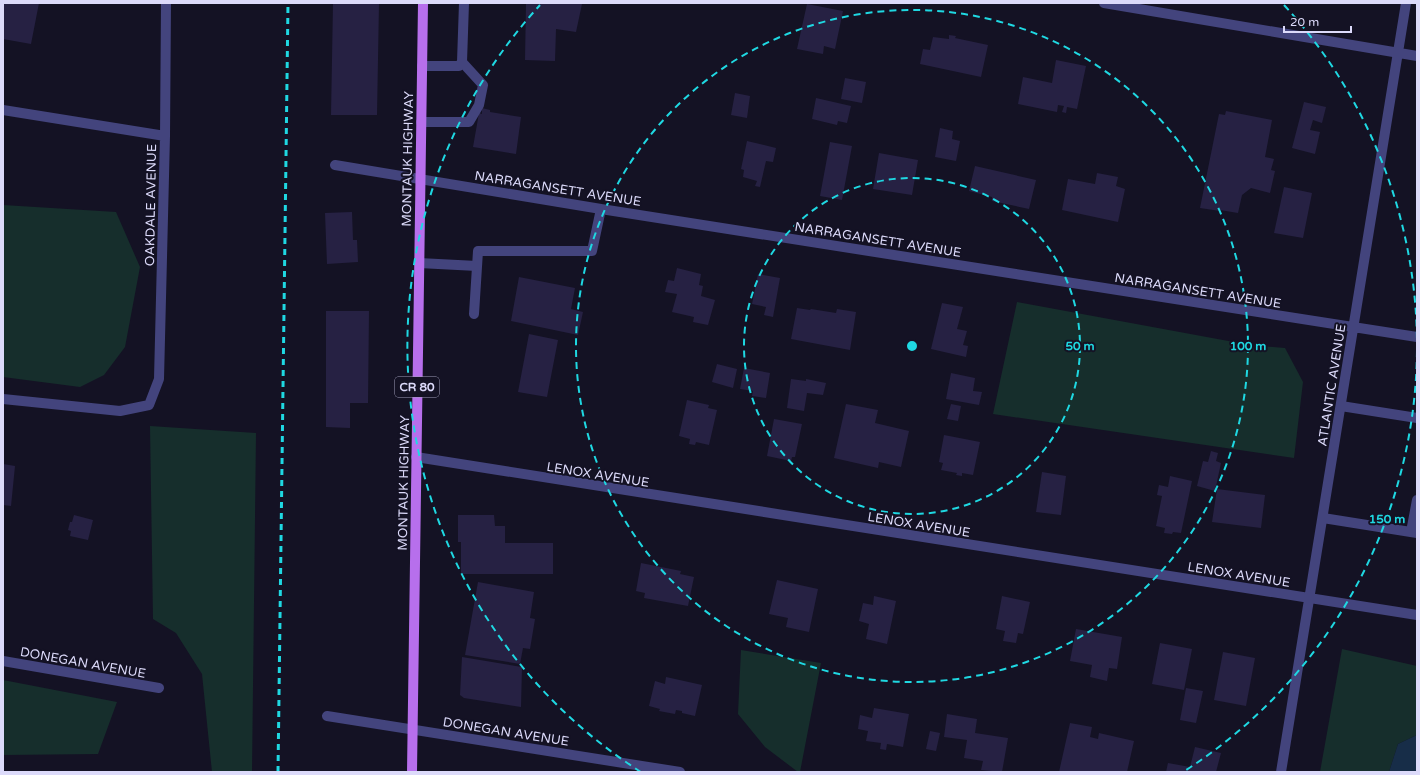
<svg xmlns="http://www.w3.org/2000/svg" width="1420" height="775" viewBox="0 0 1420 775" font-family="'Varela Round',sans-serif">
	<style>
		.green { fill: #162e2c }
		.water { fill: #172d48 }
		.building { fill: #262143 }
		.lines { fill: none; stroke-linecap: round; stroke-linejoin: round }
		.minor { stroke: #43447d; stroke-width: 10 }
		.major { stroke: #b76fec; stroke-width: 10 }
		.rail { stroke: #1fd8e2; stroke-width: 3; stroke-dasharray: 6 5; stroke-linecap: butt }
		.ring { fill: none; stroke: #1fd8e2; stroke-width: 2; stroke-dasharray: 7 5 }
		.labels { text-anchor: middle; stroke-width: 4; stroke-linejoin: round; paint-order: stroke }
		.shield { fill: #141224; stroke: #a09eba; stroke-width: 1 }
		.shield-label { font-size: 12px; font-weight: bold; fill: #dcdafa }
		.street-label { font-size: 13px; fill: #dcdafa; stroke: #141224 }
		.centre { fill: #1fd8e2; stroke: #141224; stroke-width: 2 }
		.ring-label { font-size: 12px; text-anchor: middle; font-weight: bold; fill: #1fd8e2; stroke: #141224; stroke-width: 4; stroke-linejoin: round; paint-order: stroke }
	</style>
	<rect width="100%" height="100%" fill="#141224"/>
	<!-- green -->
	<path class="green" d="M3,205L116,212L140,267L125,347L104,375L80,387L3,377Z
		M1017,302L1250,345L1285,348L1303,382L1294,458L993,414Z
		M150,426L256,433L252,772H212L202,674L176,633L153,619Z
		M1342,649L1417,666V735L1398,744L1389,772H1320Z
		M741,650L821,663L800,772H798L765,747L738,714Z
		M3,680L117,702L98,754L3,755Z"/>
	<!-- water -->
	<path class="water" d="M1417,735V772H1389L1398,744Z"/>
	<!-- building -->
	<path class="building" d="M3,3H39L31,44L3,39Z
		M333,3H379L377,115H331Z
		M526,3L582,4L576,32L556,29L555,61L525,60Z
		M807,4L843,11L835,49L824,46L823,54L797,49Z
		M949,35L956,36L955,38L988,45L981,77L920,64L923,49L930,50L933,37L949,39Z
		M1056,60L1086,66L1077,109L1067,107L1066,113L1062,112L1064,106L1058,105L1057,112L1018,104L1023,77L1052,83Z
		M845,78L866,82L862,103L841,99Z
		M735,93L750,96L747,118L731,115Z
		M816,98L851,106L847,123L838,121L837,125L812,119Z
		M1304,102L1326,107L1322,123L1313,120L1310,130L1320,132L1315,154L1292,148Z
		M482,108L490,110V112L521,117L516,154L473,147L479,113L482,114Z
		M1226,111L1272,120L1265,157L1274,159L1271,170L1275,171L1270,193L1251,188L1242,195L1238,213L1220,210V211L1200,208L1219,114L1225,115Z
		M940,128L953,131L952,139L960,141L956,161L935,157Z
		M747,141L776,148L773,162L766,161L760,187L755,186L757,181L743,177L744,170L741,169Z
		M830,142L852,146L842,200L820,196Z
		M879,153L918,160L912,195L873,189Z
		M975,166L1036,180L1029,209L992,201V197L969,191Z
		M1097,173L1118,177L1116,186L1125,189L1118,222L1062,210L1068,179L1095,184Z
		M1284,187L1312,193L1303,238L1274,233Z
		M352,212L353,240H357L358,262L327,264L325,213Z
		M677,268L701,274L699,285L703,286L701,296L715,300L708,325L693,322L694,317L672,312L677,294L665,292L668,280L674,281Z
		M758,274L780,278L773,317L764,315L766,307L752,304Z
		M519,277L575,288L571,309L583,312L578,335L511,321Z
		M942,303L963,307L957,329L967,331L963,345L968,346L966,357L931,349Z
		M797,308L810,310L811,309L836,313L837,309L856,312L850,350L791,339Z
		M326,311H369L368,403H350V428L326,427Z
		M529,334L558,340L547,397L518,392Z
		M717,364L737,369L733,388L712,382Z
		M744,368L770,373L766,398L752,396L753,391L740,389Z
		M951,373L975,378L973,391L982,392L979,405L946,399Z
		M791,379L806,381V379L826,383L823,395L807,393L804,411L787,408Z
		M687,400L709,405L708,408L717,410L709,445L696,442L695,445L689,444L690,439L679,436Z
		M846,404L878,410L875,423L909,431L901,467L879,462L878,468L834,458Z
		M951,404L961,406L958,421L947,419Z
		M774,419L802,424L795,457H792L791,461L767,456Z
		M944,435L980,442L973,475L962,473V476L956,475L957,473L941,470L943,463L939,462Z
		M1211,451L1218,453L1216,461L1221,463L1215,491L1197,486L1203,461L1208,462Z
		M3,464L15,466L11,506L3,505Z
		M1042,472L1066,476L1061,515L1036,512Z
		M1170,476L1192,481L1181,533L1173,532L1172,534L1164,533L1165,528L1156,526L1162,496L1157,495L1159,485L1168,487Z
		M1217,489L1265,495L1261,528L1212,522Z
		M74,515L93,520L88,540L70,536L71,531L68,530L70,522H72Z
		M458,515H494L495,526H505V543H553V574H461V542H458Z
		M641,563L681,571L680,574L694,577L688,606L644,598L645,593L636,591Z
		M777,580L818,589L809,632L786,627L788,618L769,614Z
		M478,582L534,592L530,618L535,619L530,649L523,648L520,664L465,655Z
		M874,596L896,601L887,644L866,639L869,624L859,621L863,603L873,605Z
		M1002,596L1030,602L1023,634L1018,633L1016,643L1003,641L1005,631L996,629Z
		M1076,629L1122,637L1117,669L1109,668L1107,681L1090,677L1092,665L1070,661Z
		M1160,643L1192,649L1184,690L1152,684Z
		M1223,652L1255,658L1246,706L1214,700Z
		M462,657L522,667L521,707L464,698L460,695Z
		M666,677L702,685L695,716L682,713V711L676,710L675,714L659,711L660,709L649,706L655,681L665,684Z
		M1186,688L1203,691L1196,723L1180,720Z
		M874,708L909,714L903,747L887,744L886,750L880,749L881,743L866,741L868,731L858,729L860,715L872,718Z
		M947,714L977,719L975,733L1008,738L1002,772L981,770L983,761L964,758L967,740L944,737Z
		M1070,723L1092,727L1090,737L1098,739L1099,733L1134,741L1127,772H1059Z
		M930,731L940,733L936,751L926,749Z
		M1195,747L1221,753L1216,772H1166L1168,763L1190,767Z"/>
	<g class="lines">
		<!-- minor -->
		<path class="minor" d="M1104,3L1417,56
			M422,66H459L462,62L464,3
			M3,110L165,136
			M421,122H469L479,105L483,85L462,62
			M335,165L601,209L1417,337
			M419,263L477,266
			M474,314L478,251H592L601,209
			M3,399L120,411L149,405L159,379L165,136L166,3
			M1341,406L1417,418
			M416,457L1417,615
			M1323,518L1417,533
			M1411,532L1417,500
			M3,661L159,688
			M327,716L680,772
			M1281,772L1406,3"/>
		<!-- major -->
		<path class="major" d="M412,772L423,3"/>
		<!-- rail -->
		<path class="rail" d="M278,772L288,3"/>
	</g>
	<!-- distance rings -->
	<g class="ring">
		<circle cx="912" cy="346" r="168"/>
		<circle cx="912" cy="346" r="336"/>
		<path d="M1417 350A505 505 0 0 1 1183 772M641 772A505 505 0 0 1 540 5M1284 5A505 505 0 0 1 1417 342"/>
	</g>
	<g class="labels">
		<!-- shield labels -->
		<rect class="shield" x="395" y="377" width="44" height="20" rx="3"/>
		<g class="shield-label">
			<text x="417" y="391">CR 80</text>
		</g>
		<!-- street labels -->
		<g class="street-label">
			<text transform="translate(407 159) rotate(-89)" y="5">MONTAUK HIGHWAY</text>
			<text transform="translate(558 188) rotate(9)" y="5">NARRAGANSETT AVENUE</text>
			<text transform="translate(150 205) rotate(-89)" y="5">OAKDALE AVENUE</text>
			<text transform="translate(878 239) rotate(9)" y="5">NARRAGANSETT AVENUE</text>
			<text transform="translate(1198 290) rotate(9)" y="5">NARRAGANSETT AVENUE</text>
			<text transform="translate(1331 385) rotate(-81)" y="5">ATLANTIC AVENUE</text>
			<text transform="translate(598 474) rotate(9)" y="5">LENOX AVENUE</text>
			<text transform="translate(403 483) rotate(-89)" y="5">MONTAUK HIGHWAY</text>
			<text transform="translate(919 524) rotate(9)" y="5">LENOX AVENUE</text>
			<text transform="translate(1239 574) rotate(9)" y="5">LENOX AVENUE</text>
			<text transform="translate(83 662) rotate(10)" y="5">DONEGAN AVENUE</text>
			<text transform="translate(506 731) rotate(9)" y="5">DONEGAN AVENUE</text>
		</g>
	</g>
	<circle cx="912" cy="346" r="6" class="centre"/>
	<g class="ring-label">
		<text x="1080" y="350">50 m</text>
		<text x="1248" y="350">100 m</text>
		<text x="1387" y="523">150 m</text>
	</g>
	<!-- border -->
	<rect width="1420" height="775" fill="none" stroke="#dcdafa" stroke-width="8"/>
	<!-- scale -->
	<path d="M1284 26v6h67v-6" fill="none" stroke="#dcdafa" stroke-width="2"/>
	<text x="1290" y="26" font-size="12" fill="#dcdafa" stroke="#141224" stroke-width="3" paint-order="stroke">20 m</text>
</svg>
